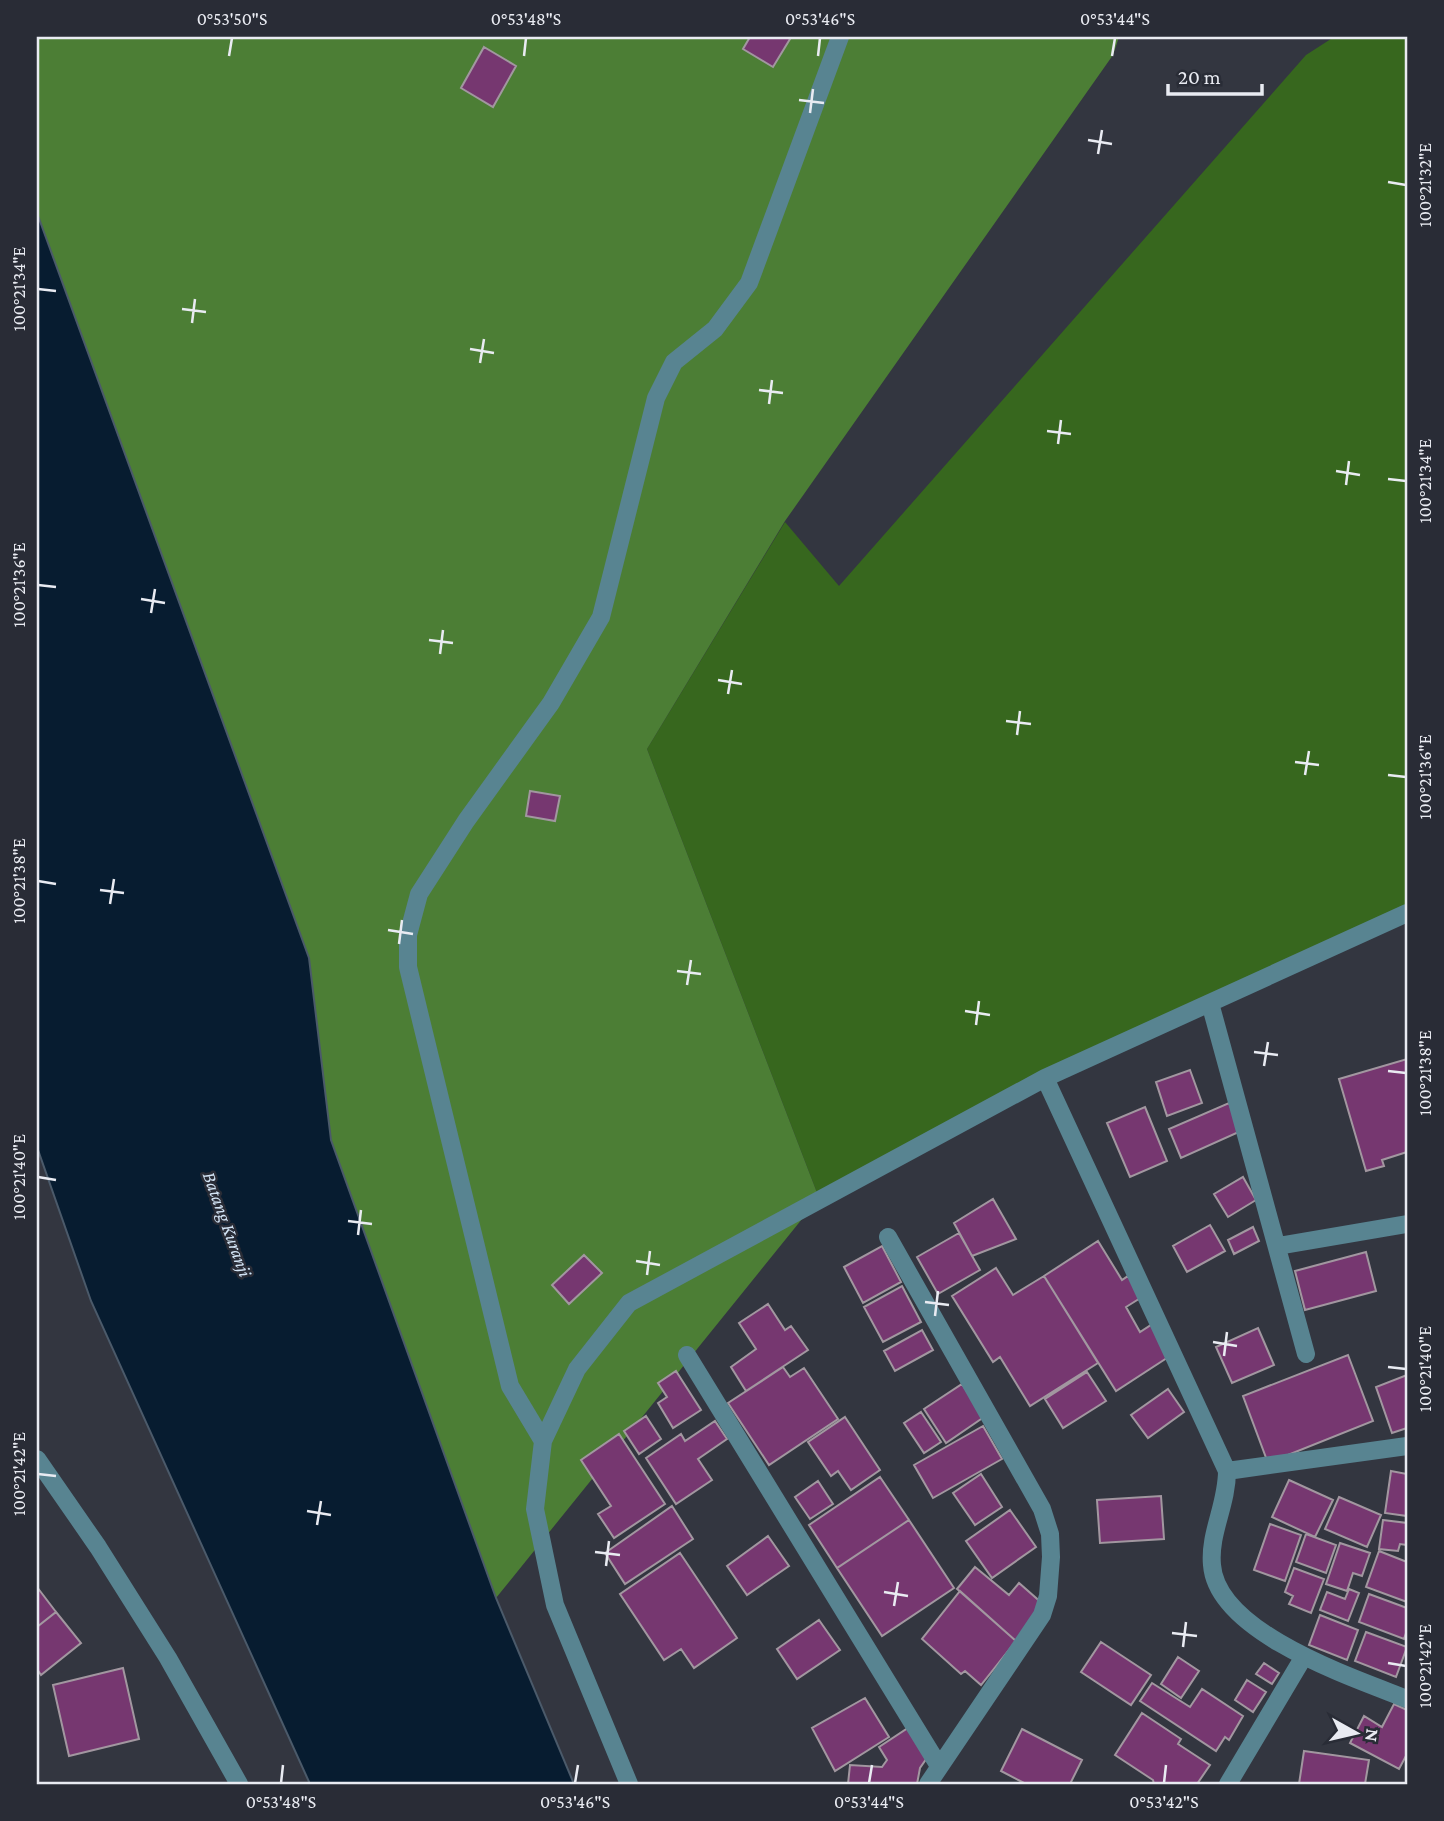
<svg xmlns="http://www.w3.org/2000/svg" width="1444" height="1821" viewBox="0 0 1444 1821" font-family="'Crimson Pro',serif">
	<style>
		.green { fill: #37671e }
		.forest { fill: #4c7e35 }
		.water { fill: #071c30; stroke: #4b5a6a; stroke-width: 2 }
		.building { fill: #763770; stroke: #a297a0; stroke-width: 2 }
		.lines { fill: none; stroke-linecap: round; stroke-linejoin: round }
		.minor { stroke: #588491; stroke-width: 18 }
		.ticks { fill: none; stroke: #e9ebf2; stroke-width: 2.5 }
		.labels { text-anchor: middle; stroke-width: 5; stroke-linejoin: round; paint-order: stroke }
		.water-label { font-size: 19px; font-style: italic; fill: #d4e5f6; stroke: #292c36 }
		.neatline { fill: none; stroke: #e9ebf2; stroke-width: 2.5 }
		.ticks-label { font-size: 18px; text-anchor: middle; fill: #e9ebf2 }
	</style>
	<rect width="100%" height="100%" fill="#333640"/>
	<!-- green -->
	<path class="green" d="M1334,37H1407V908L819,1198L647,749L785,522L839,586L1306,55Z"/>
	<!-- forest -->
	<path class="forest" d="M37,37H1119L1113,55L785,521L647,749L819,1198L496,1598L331,1140L37,234Z"/>
	<!-- water -->
	<path class="water" d="M37,213L309,958L331,1140L496,1598L574,1784H310L91,1301L37,1147Z"/>
	<!-- building -->
	<path class="building" d="M750,37H787L790,39L773,67L743,49Z
		M484,47L516,66L493,107L461,88Z
		M530,791L560,796L555,821L526,816Z
		M1407,1059V1152L1382,1160L1384,1166L1366,1171L1339,1079Z
		M1190,1070L1202,1103L1167,1116L1156,1082Z
		M1229,1103L1241,1131L1181,1158L1169,1129Z
		M1145,1107L1167,1161L1130,1177L1107,1123Z
		M1243,1177L1256,1200L1228,1217L1214,1194Z
		M993,1199L1016,1239L972,1256L954,1223Z
		M1210,1225L1225,1251L1187,1272L1173,1246Z
		M1253,1227L1259,1241L1234,1254L1228,1240Z
		M959,1233L980,1270L938,1294L917,1257Z
		M1098,1241L1122,1280L1128,1276L1142,1297L1126,1307L1140,1332L1154,1323L1173,1354L1116,1391L1044,1276Z
		M882,1246L901,1282L863,1303L844,1267Z
		M1366,1252L1376,1291L1305,1310L1295,1271Z
		M584,1255L602,1273L569,1304L552,1285Z
		M996,1268L1013,1295L1044,1276L1098,1363L1030,1406L1000,1357L993,1362L952,1296Z
		M902,1286L921,1322L883,1342L864,1307Z
		M768,1304L785,1330L791,1326L808,1350L746,1391L731,1367L756,1349L739,1323Z
		M1258,1328L1274,1365L1232,1383L1216,1347Z
		M922,1330L933,1350L895,1371L884,1351Z
		M1348,1355L1373,1421L1268,1463L1243,1396Z
		M783,1367L790,1377L804,1368L838,1419L769,1465L728,1403Z
		M676,1371L701,1410L673,1428L658,1403L667,1397L658,1383Z
		M1087,1372L1106,1401L1063,1428L1045,1399Z
		M1407,1375V1428L1392,1433L1376,1387Z
		M962,1384L984,1417L946,1443L924,1409Z
		M1168,1389L1184,1412L1148,1438L1131,1415Z
		M921,1412L941,1442L924,1453L904,1423Z
		M646,1416L661,1439L639,1454L624,1431Z
		M845,1417L880,1470L851,1490L838,1471L831,1476L808,1442Z
		M715,1421L727,1439L698,1459L712,1480L676,1504L646,1458L681,1434L685,1441Z
		M983,1426L1002,1459L933,1498L914,1465Z
		M619,1434L665,1504L614,1538L598,1514L611,1506L581,1460Z
		M1391,1471L1407,1474V1516L1385,1513Z
		M981,1474L1002,1507L975,1525L953,1493Z
		M880,1477L909,1520L837,1568L809,1525Z
		M1289,1480L1333,1500L1315,1537L1272,1517Z
		M818,1481L833,1504L810,1519L795,1497Z
		M1161,1496L1164,1539L1100,1543L1097,1500Z
		M1339,1497L1381,1515L1367,1547L1325,1529Z
		M672,1506L693,1539L625,1584L605,1553Z
		M1010,1510L1036,1547L992,1578L966,1541Z
		M909,1520L954,1588L882,1636L837,1568Z
		M1383,1520L1407,1523V1545L1400,1544L1398,1551L1379,1549Z
		M1270,1524L1301,1535L1285,1581L1254,1570Z
		M1306,1534L1336,1545L1326,1573L1296,1562Z
		M768,1536L789,1566L747,1595L727,1566Z
		M1340,1543L1370,1553L1362,1576L1353,1573L1347,1591L1326,1584Z
		M1379,1551L1407,1562V1602L1366,1587Z
		M680,1553L737,1638L694,1668L681,1649L664,1660L620,1594Z
		M975,1567L1009,1595L1019,1583L1044,1605L1016,1641L957,1589Z
		M1294,1568L1324,1579L1311,1613L1289,1604L1293,1596L1285,1592Z
		M37,1587L56,1612L37,1627Z
		M1349,1589L1359,1593L1348,1621L1320,1610L1327,1592L1345,1599Z
		M960,1591L1016,1641L981,1685L965,1671L961,1674L922,1639Z
		M1369,1594L1407,1608V1630L1404,1639L1359,1622Z
		M56,1612L81,1643L41,1675L37,1669V1627Z
		M1320,1615L1358,1630L1347,1660L1309,1645Z
		M819,1620L840,1650L797,1679L777,1649Z
		M1366,1632L1407,1647L1396,1677L1355,1661Z
		M1101,1642L1151,1675L1131,1705L1081,1672Z
		M1178,1657L1199,1671L1181,1698L1161,1684Z
		M1264,1663L1279,1673L1272,1684L1256,1674Z
		M123,1668L139,1739L69,1756L53,1685Z
		M1247,1680L1266,1692L1253,1712L1235,1700Z
		M1152,1683L1190,1707L1202,1689L1243,1716L1229,1740L1225,1737L1216,1751L1140,1701Z
		M865,1698L889,1737L835,1771L812,1728Z
		M1394,1704L1407,1710V1754L1399,1769L1350,1743L1364,1716L1382,1727Z
		M1142,1713L1181,1739L1178,1744L1210,1765L1197,1784H1154L1153,1780L1115,1755Z
		M911,1726L929,1755L920,1768L917,1784H848L850,1765L882,1767L887,1760L879,1747Z
		M1022,1729L1082,1760L1070,1784H1026L1001,1771Z
		M1304,1751L1369,1760L1365,1784H1299Z"/>
	<g class="lines">
		<!-- minor -->
		<path class="minor" d="M1210,1003L1306,1354
			M1045,1078L1227,1471
			M888,1237L1042,1509L1050,1534L1051,1557L1048,1596L1042,1615L928,1784
			M1278,1246L1407,1224
			M687,1355L939,1766
			M543,1441L510,1386L408,967V935L419,894L466,821L551,703L601,617L656,398L674,362L715,329L749,283L840,37
			M1407,1446L1227,1471C1227,1505 1209,1533 1212,1565C1217,1633 1354,1678 1407,1699
			M37,1459L98,1547L168,1658L239,1784
			M629,1784L555,1605L535,1509L543,1441L577,1369L629,1303L1045,1078L1407,913
			M1228,1784L1303,1658"/>
	</g>
	<!-- ticks -->
	<path class="ticks" d="M229,56L232,38M524,56L526,38M818,56L820,38M1112,56L1115,38M799,100L824,103M810,113L813,89M1088,140L1112,144M1098,154L1102,130M1388,182L1406,185M38,289L56,291M182,309L206,312M192,323L195,299M470,349L494,353M480,363L484,339M759,390L783,393M769,404L772,380M1047,431L1071,434M1058,444L1061,420M1336,471L1360,475M1388,479L1406,481M1346,485L1349,461M38,585L56,587M141,599L165,603M151,613L155,589M429,640L453,643M440,654L443,630M718,680L742,684M728,694L732,670M1006,721L1031,724M1017,735L1020,711M1295,762L1319,765M1305,775L1309,751M1388,775L1406,777M38,881L56,884M100,890L124,893M110,904L114,879M388,930L413,934M399,944L402,920M677,971L701,974M687,985L691,960M965,1011L990,1015M976,1025L979,1001M1254,1052L1278,1055M1264,1066L1268,1042M1388,1071L1406,1073M38,1177L56,1180M348,1221L372,1224M358,1235L361,1210M636,1261L660,1265M647,1275L650,1251M925,1302L949,1305M935,1316L938,1291M1213,1342L1237,1346M1224,1356L1227,1332M1388,1367L1406,1369M38,1474L56,1476M307,1511L331,1515M317,1525L321,1501M595,1552L620,1555M606,1566L609,1541M884,1592L908,1596M894,1606L898,1582M1172,1633L1197,1636M1183,1647L1186,1622M1388,1663L1406,1666M281,1783L283,1765M575,1783L578,1765M869,1783L872,1765M1164,1783L1166,1765"/>
	<g class="labels">
		<!-- water labels -->
		<g class="water-label">
			<text transform="translate(228 1224) rotate(70)" y="7">Batang Kuranji</text>
		</g>
	</g>
	<!-- border -->
	<rect width="1444" height="1821" fill="none" stroke="#292c36" stroke-width="77"/>
	<!-- north arrow -->
	<g transform="translate(1356 1733) rotate(98)" stroke="#292c36" stroke-width="5" paint-order="stroke">
	<path d="M0-5L12 26L0 18L-12 26Z" fill="#e9ebf2"/>
	<text y="-10" font-size="19" font-weight="bold" text-anchor="middle" fill="#e9ebf2">N</text>
	</g>
	<!-- scale -->
	<path d="M1168 84v10h94v-10" fill="none" stroke="#e9ebf2" stroke-width="3.5"/>
	<text x="1178" y="84" font-size="21" fill="#e9ebf2" stroke="#292c36" stroke-width="5" paint-order="stroke">20 m</text>
	<rect x="38" y="38" width="1368" height="1745" class="neatline"/>
	<g class="ticks-label">
		<text x="232" y="25">0°53'50"S</text>
		<text x="526" y="25">0°53'48"S</text>
		<text x="820" y="25">0°53'46"S</text>
		<text x="1115" y="25">0°53'44"S</text>
		<text transform="translate(1425 185) rotate(-90)" y="6">100°21'32"E</text>
		<text transform="translate(19 289) rotate(-90)" y="6">100°21'34"E</text>
		<text transform="translate(1425 481) rotate(-90)" y="6">100°21'34"E</text>
		<text transform="translate(19 585) rotate(-90)" y="6">100°21'36"E</text>
		<text transform="translate(1425 777) rotate(-90)" y="6">100°21'36"E</text>
		<text transform="translate(19 881) rotate(-90)" y="6">100°21'38"E</text>
		<text transform="translate(1425 1073) rotate(-90)" y="6">100°21'38"E</text>
		<text transform="translate(19 1177) rotate(-90)" y="6">100°21'40"E</text>
		<text transform="translate(1425 1369) rotate(-90)" y="6">100°21'40"E</text>
		<text transform="translate(19 1474) rotate(-90)" y="6">100°21'42"E</text>
		<text transform="translate(1425 1666) rotate(-90)" y="6">100°21'42"E</text>
		<text x="281" y="1808">0°53'48"S</text>
		<text x="575" y="1808">0°53'46"S</text>
		<text x="869" y="1808">0°53'44"S</text>
		<text x="1164" y="1808">0°53'42"S</text>
	</g>
</svg>
